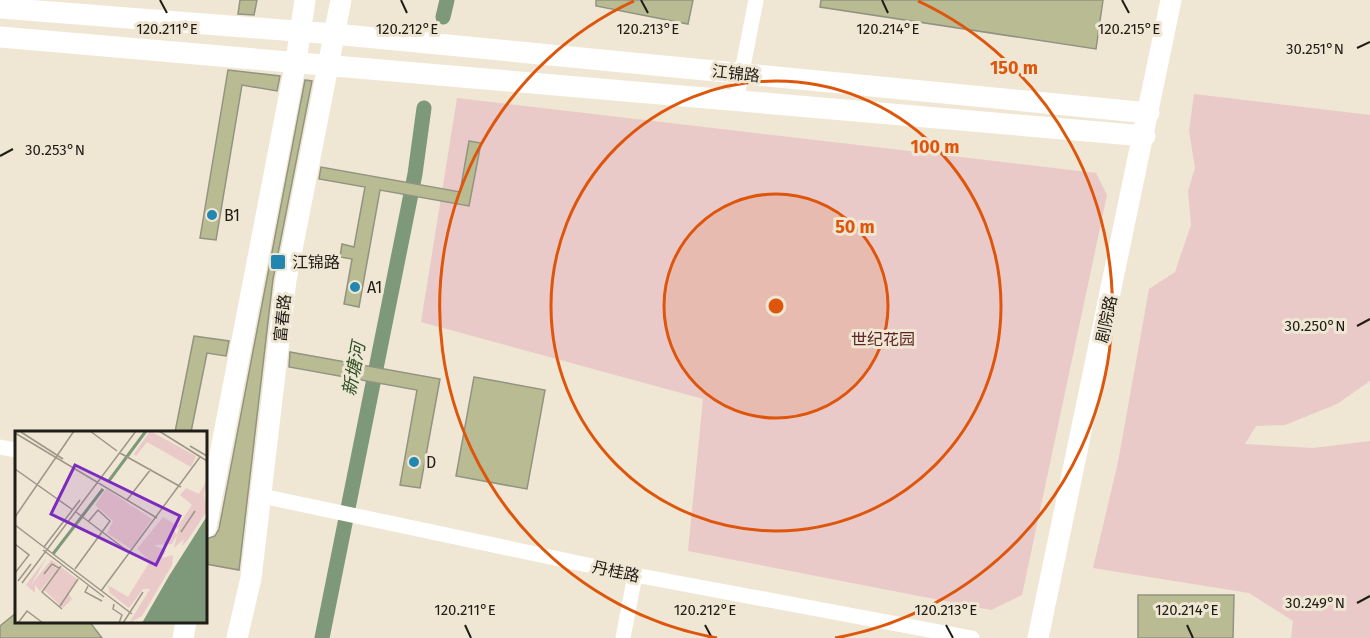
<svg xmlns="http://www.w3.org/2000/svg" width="1370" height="638" viewBox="0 0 1370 638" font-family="'Fira Sans','Noto Sans SC',sans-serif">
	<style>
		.green { fill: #e9cac8 }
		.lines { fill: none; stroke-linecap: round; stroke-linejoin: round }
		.canal { stroke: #7d9979; stroke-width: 15 }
		.building { fill: #b9bc93; stroke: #929381; stroke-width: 1.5 }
		.street { stroke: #fff; stroke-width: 15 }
		.secondary { stroke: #fff; stroke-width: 21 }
		.ticks { fill: none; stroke: #201c16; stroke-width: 2 }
		.ring { fill: none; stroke: #de560c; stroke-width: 3 }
		.poi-dot { fill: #2287b0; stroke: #f0e6d4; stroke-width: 2 }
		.labels { text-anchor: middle; stroke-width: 6; stroke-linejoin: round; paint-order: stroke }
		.street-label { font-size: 16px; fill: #201c16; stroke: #f0e6d4 }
		.poi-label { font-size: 16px; fill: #201c16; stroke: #f0e6d4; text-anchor: start }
		.park-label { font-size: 16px; fill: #5f2526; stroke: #f0e6d4 }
		.water-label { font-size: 18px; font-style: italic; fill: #2b5225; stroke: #f0e6d4 }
		.inset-river { fill: none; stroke: #7d9979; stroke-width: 3 }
		.inset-road { fill: none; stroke: #9d9588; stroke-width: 1.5 }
		.view { fill: #7b2cbf; fill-opacity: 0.15; stroke: #7b2cbf; stroke-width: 3 }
		.inset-edge { fill: none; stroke: #201c16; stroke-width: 3 }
		.ticks-label { font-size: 15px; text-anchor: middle; fill: #201c16; stroke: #f0e6d4; stroke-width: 6; stroke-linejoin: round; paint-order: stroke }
		.centre { fill: #de560c; stroke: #f0e6d4; stroke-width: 3 }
		.ring-label { font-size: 18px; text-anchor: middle; font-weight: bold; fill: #de560c; stroke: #f0e6d4; stroke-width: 6; stroke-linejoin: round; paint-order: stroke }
	</style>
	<rect width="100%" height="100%" fill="#f0e6d4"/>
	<!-- green -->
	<path class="green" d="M1194,94L1370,115V381L1337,404L1285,425L1256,426L1245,444L1313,448L1370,441V638H1291L1293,621L1249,593L1093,568L1118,462L1149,289L1175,272L1191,225L1188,191L1195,168L1189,131Z
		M457,98L1096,173L1107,195L1022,595L991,610L688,551L703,399L421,322Z"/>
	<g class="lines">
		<!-- canal -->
		<path class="canal" d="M443,17L447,0
			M322,638L415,174L424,108"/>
	</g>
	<!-- building -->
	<path class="building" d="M240,0H257L254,15L238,14Z
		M596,0H693L688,24L596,6Z
		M821,0H1103L1096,49L820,7Z
		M228,70L280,76L277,91L242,85L216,240L200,238Z
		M305,80L312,81L273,279L239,570L206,564V539L215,536L219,529Z
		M469,141L481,143L469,206L380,190L359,307L344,304L352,259L340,257L342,244L354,247L365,187L319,179L321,167L460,192Z
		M194,336L229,341L226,356L207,353L191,432H175Z
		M290,352L440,379L420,488L400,485L417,390L289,367Z
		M474,377L545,390L527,489L456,476Z
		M1138,595H1234L1233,638H1138Z
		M16,613V621H89L102,638H0V626Z"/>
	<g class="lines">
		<!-- street -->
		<path class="street" d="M736,102L756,0
			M0,447L16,450
			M262,496L635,575L972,638
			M623,638L635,575"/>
		<!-- secondary -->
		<path class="secondary" d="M0,8L334,34L1149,113
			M0,37L1145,136
			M206,527L296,61L305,0
			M183,638L186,622
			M237,638L251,578L286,280L341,0
			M1038,638L1171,0"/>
	</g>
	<!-- ticks -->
	<path class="ticks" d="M160,0L167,13M401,0L407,13M641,0L648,13M882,0L888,13M1122,0L1129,13M1357,48L1370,42M0,156L13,149M1357,326L1370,319M1357,603L1370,596M465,625L471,638M705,625L712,638M946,625L953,638M1187,625L1193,638"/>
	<!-- distance rings -->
	<circle cx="776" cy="306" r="112" fill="#de560c" fill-opacity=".12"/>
	<g class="ring">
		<circle cx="776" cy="306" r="112"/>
		<circle cx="776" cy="306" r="225"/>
		<path d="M717 638A337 337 0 0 1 634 1M918 1A337 337 0 0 1 835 638"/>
	</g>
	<!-- markers -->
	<g class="poi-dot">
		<circle cx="212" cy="215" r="6"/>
		<rect x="270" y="254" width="16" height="16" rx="3"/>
		<circle cx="355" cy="287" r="6"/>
		<circle cx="414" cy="462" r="6"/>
	</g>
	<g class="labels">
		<!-- street labels -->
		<g class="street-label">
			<text transform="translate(736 73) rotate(6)" y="6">江锦路</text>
			<text transform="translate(282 318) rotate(-84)" y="6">富春路</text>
			<text transform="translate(1106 319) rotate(-78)" y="6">剧院路</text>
			<text transform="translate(616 571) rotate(12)" y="6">丹桂路</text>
		</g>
		<!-- poi labels -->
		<g class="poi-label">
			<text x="224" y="221">B1</text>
			<text x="292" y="268">江锦路</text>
			<text x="367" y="293">A1</text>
			<text x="426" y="468">D</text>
		</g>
		<!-- park labels -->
		<g class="park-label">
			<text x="883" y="345">世纪花园</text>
		</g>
		<!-- water labels -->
		<g class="water-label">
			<text transform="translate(354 369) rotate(-79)" y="6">新塘河</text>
		</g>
	</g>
	<!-- overview -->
	<g transform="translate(15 431)">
		<rect width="192" height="192" fill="#f0e6d4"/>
		<path d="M135,0L181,25L176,36L132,11L121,25L119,23ZM192,49L189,64L192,80L172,110L167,115L169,108L159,117L164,96L159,99L162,104L157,113L139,114L151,120L147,127L158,124L157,134L127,185L114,192L135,158H128L114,177L95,162L93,154L113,166L135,130L122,118L148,86L163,95L177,74L165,64L171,57L184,63ZM91,58L137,88L116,118L92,102L98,90L80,74ZM32,126L16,154L36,129L45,135L37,132L32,140L37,134L43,138L25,160L20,154V162L11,154ZM46,136L62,148L53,162L57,168L48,177L29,159Z" fill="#e9cac8"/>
		<path d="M192,85V192H127L154,145Z" fill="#7d9979"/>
		<path class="inset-river" d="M93,51L131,0M38,123L88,58"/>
		<path class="inset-road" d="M75,0L102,20M144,0L192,30M6,1L48,28M0,2L142,87M175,15L192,25M105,22L166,56M0,38L58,79M112,69L136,38M61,81L115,122M0,86L59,0M0,94L117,183M166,101L180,80M0,113L14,124L0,142M29,116L65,69M28,119L89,166M46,135L27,161L47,178M60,138L95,90L83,79L73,91M29,143L37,133L44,137M3,150L16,133M7,152L121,0M73,155L70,161L87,170M86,160L185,26M99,173L98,178L107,184L104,192M45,175L63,148M3,192L12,180L28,192M108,192L128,161"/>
		<path class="view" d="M60,34L165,85L141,134L36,83Z"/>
		<rect width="192" height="192" class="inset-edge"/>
	</g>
	<g class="ticks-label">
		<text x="167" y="34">120.211°E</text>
		<text x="407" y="34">120.212°E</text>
		<text x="648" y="34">120.213°E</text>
		<text x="888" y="34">120.214°E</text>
		<text x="1129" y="34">120.215°E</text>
		<text x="1315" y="54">30.251°N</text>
		<text x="55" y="155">30.253°N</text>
		<text x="1315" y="331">30.250°N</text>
		<text x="1315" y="608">30.249°N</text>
		<text x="465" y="615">120.211°E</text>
		<text x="705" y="615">120.212°E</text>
		<text x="946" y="615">120.213°E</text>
		<text x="1187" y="615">120.214°E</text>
	</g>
	<circle cx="776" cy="306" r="9" class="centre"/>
	<g class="ring-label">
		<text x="1014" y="74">150 m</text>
		<text x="935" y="153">100 m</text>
		<text x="855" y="233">50 m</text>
	</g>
</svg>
